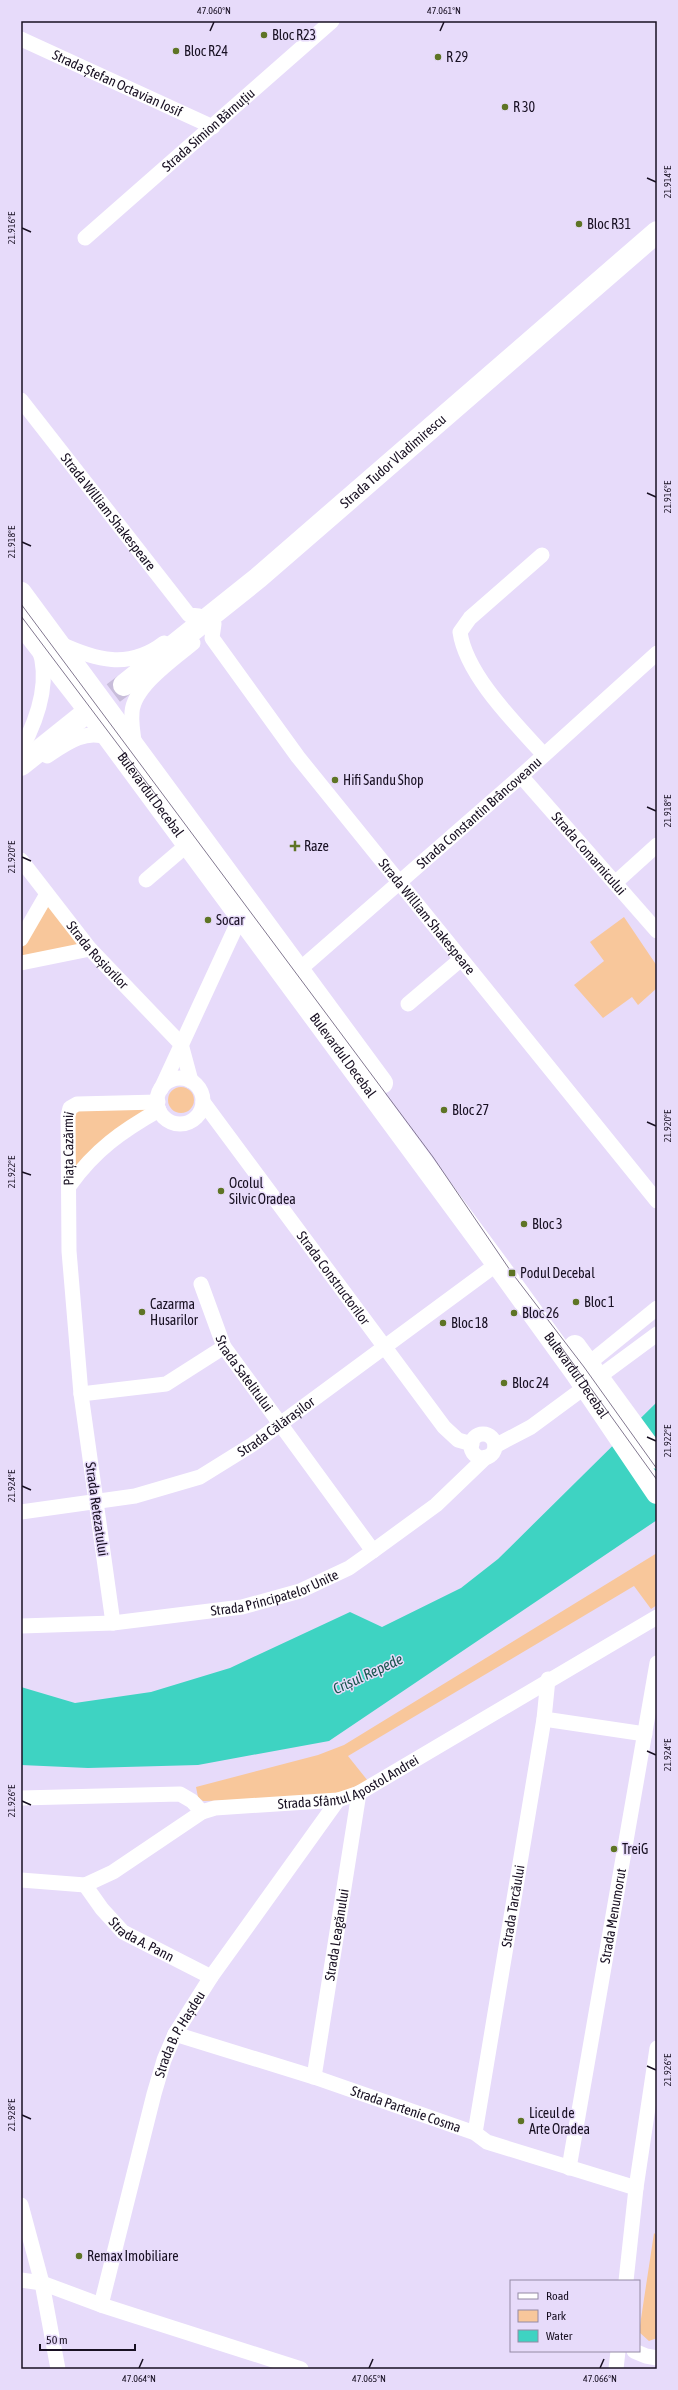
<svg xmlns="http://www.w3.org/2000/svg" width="678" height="2390" viewBox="0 0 678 2390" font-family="'Asap Condensed',sans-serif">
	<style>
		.green { fill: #f8c79b }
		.water { fill: #3ed3c2 }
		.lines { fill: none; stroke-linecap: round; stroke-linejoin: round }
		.secondary-tunnel { stroke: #c8bdda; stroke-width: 22; stroke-dasharray: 22 11; stroke-linecap: butt }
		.street { stroke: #fff; stroke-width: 15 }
		.secondary { stroke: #fff; stroke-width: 22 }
		.primary { stroke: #fff; stroke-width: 22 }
		.tram { stroke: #827890; stroke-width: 1 }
		.ticks { fill: none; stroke: #181022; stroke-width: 1.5 }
		.poi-dot { fill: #5e7425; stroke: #e7dbfa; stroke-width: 1.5 }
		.labels { text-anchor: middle; stroke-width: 3; stroke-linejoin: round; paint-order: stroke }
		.poi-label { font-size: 14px; fill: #181022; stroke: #e7dbfa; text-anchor: start }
		.street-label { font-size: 14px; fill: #181022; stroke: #e7dbfa }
		.water-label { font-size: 15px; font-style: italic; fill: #18554d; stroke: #e7dbfa }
		.neatline { fill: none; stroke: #181022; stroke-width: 1.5 }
		.ticks-label { font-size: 10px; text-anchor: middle; fill: #181022 }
	</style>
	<rect width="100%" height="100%" fill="#e7dbfa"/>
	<!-- green -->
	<path class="green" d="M47,894L90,949L21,963V939Z
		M624,917L657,966V988L638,1005L632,997L603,1018L574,985L604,961L590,942Z
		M168 1100a13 13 0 1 1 26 0a13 13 0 1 1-26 0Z
		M158,1102L70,1185V1108Z
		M657,1553V1605L651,1609L634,1586L348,1756L368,1781L328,1798L203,1801L198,1797L196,1787L318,1755L344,1745Z
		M654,2233L657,2236V2338L649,2341L639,2332Z"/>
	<!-- water -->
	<path class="water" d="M657,1402V1520L329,1741L198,1765L88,1768L21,1765V1687L75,1703L151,1692L230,1668L350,1612L382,1627L461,1588L498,1559Z"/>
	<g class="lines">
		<!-- secondary-tunnel -->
		<path class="secondary-tunnel" d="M87,713L124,685"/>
		<!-- street -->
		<g class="street">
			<path id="s1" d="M21,39L213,127"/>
			<path id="s2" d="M85,238L332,21"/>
			<path id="s3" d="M21,400L189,615L199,616"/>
			<path d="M542,555L470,618L460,632C466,675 516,724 544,755"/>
			<path id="s4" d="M214,624L212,638L298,757L657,1201"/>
			<path d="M59,643C95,660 129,670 164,643"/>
			<path d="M135,746C133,735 131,723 132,712C134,686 174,659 193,643"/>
			<path d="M21,750C37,720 51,683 39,649"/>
			<path d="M47,756C65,744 86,728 108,738"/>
			<path id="s5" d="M521,776L657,931"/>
			<path id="s6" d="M21,860L90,949L181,1044"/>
			<path d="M146,880L187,845"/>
			<path d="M615,883L657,845"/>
			<path d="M21,939L47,894"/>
			<path d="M21,963L90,949"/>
			<path id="s7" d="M299,970L521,776L657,653"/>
			<path d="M408,1004L460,960"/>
			<path d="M181,1044L191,1081"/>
			<circle cx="180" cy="1101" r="23"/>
			<path d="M161,1089L240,918"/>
			<path id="s8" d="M203,1102L444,1427L458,1440L472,1444"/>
			<path d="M70,1185C95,1150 122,1131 159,1110"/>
			<path id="s9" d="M201,1284L224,1347L373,1551"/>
			<path d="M588,1364L657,1308"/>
			<path id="s10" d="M81,1394L69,1251L68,1116L70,1108L77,1104L158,1102"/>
			<circle cx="483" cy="1446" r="12"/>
			<path d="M495,1446L531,1427L657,1334"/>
			<path id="s11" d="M21,1512L135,1496L200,1477L253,1444L497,1264"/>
			<path d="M113,1623L81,1394L166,1384L224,1347"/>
			<path id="s12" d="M21,1626L113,1623L242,1607L300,1591L349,1568L373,1551L436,1505L486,1457"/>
			<path d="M544,1719L645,1734"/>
			<path d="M21,1798L180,1794L192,1801L202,1812"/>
			<path id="s13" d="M21,1880L85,1885L113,1872L202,1812L215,1808L338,1800L359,1793L657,1617"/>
			<path id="s14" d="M85,1885L102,1909L123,1932L211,1977"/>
			<path id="s15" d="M175,2034L314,2077L475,2133L487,2142L636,2188"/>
			<path id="s16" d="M314,2077L359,1793"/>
			<path id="s17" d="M475,2133L544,1719L548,1679"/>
			<path id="s18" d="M569,2168L657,1663"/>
			<path d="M21,2205L42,2283L58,2369"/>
			<path d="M21,2280L42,2283L101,2305L301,2369"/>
			<path d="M626,2281L636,2188L657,2048"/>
			<path id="s19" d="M101,2305L154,2094L164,2060L175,2034L211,1977L338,1800"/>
			<path d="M634,2351L646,2356L657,2358"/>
			<path d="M616,2369L618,2351"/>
		</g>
		<!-- secondary -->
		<g class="secondary">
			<path id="s20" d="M124,685L258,578L657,232"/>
			<path d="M21,765L81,717"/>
		</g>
		<!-- primary -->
		<g class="primary">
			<path d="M21,593L382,1083"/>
			<path id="s21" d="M21,623L81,700L503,1272L576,1373L657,1493"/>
			<path d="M575,1346L657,1458"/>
		</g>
		<!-- tram -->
		<path class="tram" d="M21,604L433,1157L512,1273L584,1367L657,1469
			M21,616L159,799
			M559,1344L657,1480"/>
	</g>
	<!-- ticks -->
	<path class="ticks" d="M210,31L214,22M440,31L444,22M647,178L656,182M22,228L31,232M647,493L656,497M22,542L31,546M647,807L656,811M22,857L31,861M647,1122L656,1126M22,1172L31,1175M647,1437L656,1441M22,1486L31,1490M647,1751L656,1755M22,1801L31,1805M647,2066L656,2070M22,2115L31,2119M139,2368L143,2359M369,2368L373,2359M600,2368L604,2359"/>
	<!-- markers -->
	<g class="poi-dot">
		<circle cx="264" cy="35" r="4"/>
		<circle cx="176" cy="51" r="4"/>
		<circle cx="438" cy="57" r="4"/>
		<circle cx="505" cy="107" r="4"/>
		<circle cx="579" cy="224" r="4"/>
		<circle cx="335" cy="780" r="4"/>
		<path d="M293 840h4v4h4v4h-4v4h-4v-4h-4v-4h4z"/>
		<circle cx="208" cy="920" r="4"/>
		<circle cx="444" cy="1110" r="4"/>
		<circle cx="221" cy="1191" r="4"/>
		<circle cx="524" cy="1224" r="4"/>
		<rect x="508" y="1269" width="8" height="8" rx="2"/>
		<circle cx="576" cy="1302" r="4"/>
		<circle cx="142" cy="1312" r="4"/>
		<circle cx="514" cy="1313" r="4"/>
		<circle cx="443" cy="1323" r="4"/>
		<circle cx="504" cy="1383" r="4"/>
		<circle cx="614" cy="1849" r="4"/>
		<circle cx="521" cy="2121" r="4"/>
		<circle cx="79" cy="2256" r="4"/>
	</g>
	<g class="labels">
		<!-- poi labels -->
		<g class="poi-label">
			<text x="272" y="40">Bloc R23</text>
			<text x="184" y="56">Bloc R24</text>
			<text x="446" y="62">R 29</text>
			<text x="513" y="112">R 30</text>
			<text x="587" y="229">Bloc R31</text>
			<text x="343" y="785">Hifi Sandu Shop</text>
			<text x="304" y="851">Raze</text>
			<text x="216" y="925">Socar</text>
			<text x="452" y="1115">Bloc 27</text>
			<text x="229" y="1188">Ocolul<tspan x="229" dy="16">Silvic Oradea</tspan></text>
			<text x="532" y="1229">Bloc 3</text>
			<text x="520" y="1278">Podul Decebal</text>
			<text x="584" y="1307">Bloc 1</text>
			<text x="150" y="1309">Cazarma<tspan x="150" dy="16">Husarilor</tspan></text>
			<text x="522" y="1318">Bloc 26</text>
			<text x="451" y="1328">Bloc 18</text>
			<text x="512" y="1388">Bloc 24</text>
			<text x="622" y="1854">TreiG</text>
			<text x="529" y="2118">Liceul de<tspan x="529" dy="16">Arte Oradea</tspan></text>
			<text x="87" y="2261">Remax Imobiliare</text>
		</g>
		<!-- street labels -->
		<g class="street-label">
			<text dy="5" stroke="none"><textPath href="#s1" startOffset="106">Strada Ștefan Octavian Iosif</textPath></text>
			<text dy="5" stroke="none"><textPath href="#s2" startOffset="164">Strada Simion Bărnuțiu</textPath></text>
			<text dy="5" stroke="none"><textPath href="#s20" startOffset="350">Strada Tudor Vladimirescu</textPath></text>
			<text dy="5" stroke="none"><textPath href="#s3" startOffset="142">Strada William Shakespeare</textPath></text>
			<text dy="5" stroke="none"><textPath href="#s21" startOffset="215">Bulevardul Decebal</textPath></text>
			<text dy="5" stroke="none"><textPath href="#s7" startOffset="239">Strada Constantin Brâncoveanu</textPath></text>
			<text dy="5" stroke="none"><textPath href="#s5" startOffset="103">Strada Comarnicului</textPath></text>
			<text dy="5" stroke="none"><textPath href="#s4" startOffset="366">Strada William Shakespeare</textPath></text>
			<text dy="5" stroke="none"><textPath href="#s6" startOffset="122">Strada Roșiorilor</textPath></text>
			<text dy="5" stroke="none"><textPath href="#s21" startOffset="539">Bulevardul Decebal</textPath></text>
			<text dy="5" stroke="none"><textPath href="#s10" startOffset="246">Piața Cazărmii</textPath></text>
			<text dy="5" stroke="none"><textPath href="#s8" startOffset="219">Strada Constructorilor</textPath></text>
			<text dy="5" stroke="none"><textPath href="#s9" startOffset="100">Strada Satelitului</textPath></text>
			<text dy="5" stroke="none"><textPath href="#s21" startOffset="935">Bulevardul Decebal</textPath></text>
			<text dy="5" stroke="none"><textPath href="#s11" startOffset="274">Strada Călărașilor</textPath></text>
			<text transform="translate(97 1509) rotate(82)" y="5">Strada Retezatului</text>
			<text dy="5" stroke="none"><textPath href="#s12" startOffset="257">Strada Principatelor Unite</textPath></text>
			<text dy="5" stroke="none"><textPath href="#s13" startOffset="354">Strada Sfântul Apostol Andrei</textPath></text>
			<text dy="5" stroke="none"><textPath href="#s17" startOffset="230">Strada Tarcăului</textPath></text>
			<text dy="5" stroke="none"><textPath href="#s18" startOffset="256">Strada Menumorut</textPath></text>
			<text dy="5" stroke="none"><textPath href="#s16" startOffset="144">Strada Leagănului</textPath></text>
			<text dy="5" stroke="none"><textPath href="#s14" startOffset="80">Strada A. Pann</textPath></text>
			<text dy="5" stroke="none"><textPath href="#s19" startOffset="283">Strada B. P. Hașdeu</textPath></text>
			<text dy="5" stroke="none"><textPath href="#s15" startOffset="243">Strada Partenie Cosma</textPath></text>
		</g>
		<!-- water labels -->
		<g class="water-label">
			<text transform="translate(368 1674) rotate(-25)" y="5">Crișul Repede</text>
		</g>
	</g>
	<!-- border -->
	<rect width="678" height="2390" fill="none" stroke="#e7dbfa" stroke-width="44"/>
	<!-- legend -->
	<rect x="510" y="2280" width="130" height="72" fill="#e7dbfa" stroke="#948aa4"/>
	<rect x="518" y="2293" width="20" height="6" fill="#ffffff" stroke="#948aa4"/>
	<text x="546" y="2300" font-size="12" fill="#181022">Road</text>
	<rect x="518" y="2310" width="20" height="12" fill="#f8c79b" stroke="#948aa4"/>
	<text x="546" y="2320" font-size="12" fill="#181022">Park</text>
	<rect x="518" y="2330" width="20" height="12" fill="#3ed3c2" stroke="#948aa4"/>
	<text x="546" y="2340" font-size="12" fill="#181022">Water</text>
	<!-- scale -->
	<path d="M40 2344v6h95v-6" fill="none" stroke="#181022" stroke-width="2"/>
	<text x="46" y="2344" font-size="12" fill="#181022" stroke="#e7dbfa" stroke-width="3" paint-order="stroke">50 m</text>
	<rect x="22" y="22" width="634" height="2346" class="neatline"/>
	<g class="ticks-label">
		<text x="214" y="14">47.060°N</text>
		<text x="444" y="14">47.061°N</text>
		<text transform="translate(667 182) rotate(-90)" y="4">21.914°E</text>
		<text transform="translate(11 228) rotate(-90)" y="4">21.916°E</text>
		<text transform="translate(667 497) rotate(-90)" y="4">21.916°E</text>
		<text transform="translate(11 542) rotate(-90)" y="4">21.918°E</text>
		<text transform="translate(667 811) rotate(-90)" y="4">21.918°E</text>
		<text transform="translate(11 857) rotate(-90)" y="4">21.920°E</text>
		<text transform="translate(667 1126) rotate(-90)" y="4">21.920°E</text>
		<text transform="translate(11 1172) rotate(-90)" y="4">21.922°E</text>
		<text transform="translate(667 1441) rotate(-90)" y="4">21.922°E</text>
		<text transform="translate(11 1486) rotate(-90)" y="4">21.924°E</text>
		<text transform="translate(667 1755) rotate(-90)" y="4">21.924°E</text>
		<text transform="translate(11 1801) rotate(-90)" y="4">21.926°E</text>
		<text transform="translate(667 2070) rotate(-90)" y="4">21.926°E</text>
		<text transform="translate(11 2115) rotate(-90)" y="4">21.928°E</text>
		<text x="139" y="2382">47.064°N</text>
		<text x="369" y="2382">47.065°N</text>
		<text x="600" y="2382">47.066°N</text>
	</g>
</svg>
